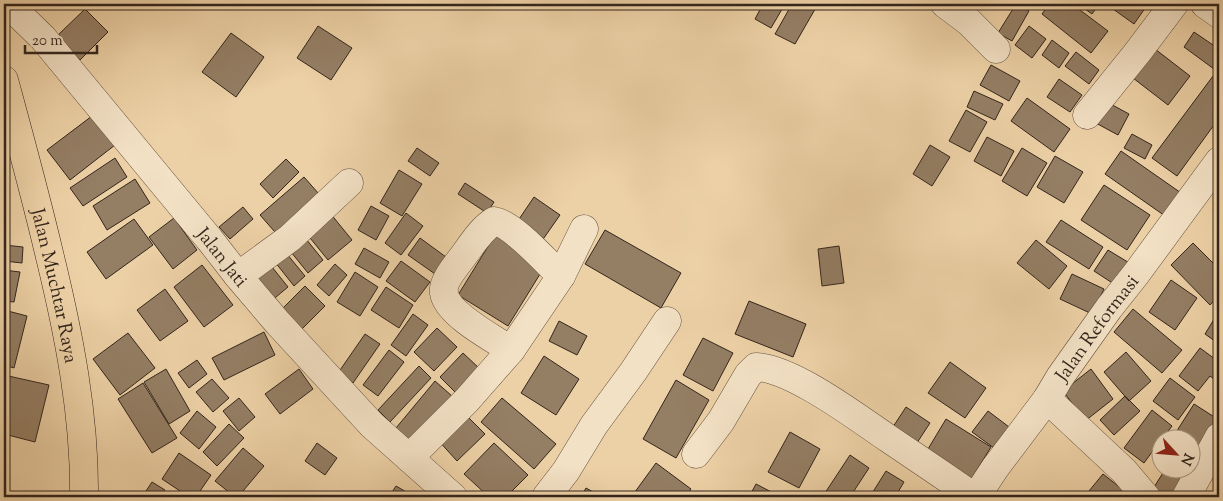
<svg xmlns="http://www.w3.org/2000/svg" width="1223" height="501" viewBox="0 0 1223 501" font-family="'Sorts Mill Goudy',serif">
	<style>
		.building { fill: #947e64; stroke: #33251c }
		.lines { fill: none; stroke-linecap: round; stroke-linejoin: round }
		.street-casing { stroke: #62503e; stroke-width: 29 }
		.highway-casing { stroke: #33251c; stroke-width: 29 }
		.street { stroke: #f3e1c5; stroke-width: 28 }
		.highway { stroke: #edd1a6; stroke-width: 28 }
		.labels { text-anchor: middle; stroke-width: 4.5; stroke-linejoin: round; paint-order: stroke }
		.street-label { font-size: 19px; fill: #33251c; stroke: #f3e1c5 }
	</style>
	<rect width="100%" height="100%" fill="#edd1a6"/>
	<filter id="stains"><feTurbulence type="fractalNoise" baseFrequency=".004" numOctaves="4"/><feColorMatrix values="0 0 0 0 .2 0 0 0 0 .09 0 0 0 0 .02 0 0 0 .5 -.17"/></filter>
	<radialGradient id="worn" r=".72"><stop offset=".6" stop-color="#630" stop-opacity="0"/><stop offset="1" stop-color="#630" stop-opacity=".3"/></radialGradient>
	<!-- building -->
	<path class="building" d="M763,4H785L771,28L755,19Z
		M792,4H818L795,44L775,34Z
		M1016,4L1029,11L1012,41L998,33Z
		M1049,4H1072L1108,31L1091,53L1042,14Z
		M1078,4H1099L1092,14Z
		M1106,4H1148L1134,24Z
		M85,9L108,32L80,60L57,36Z
		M318,26L352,48L331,80L297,58Z
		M1029,26L1046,39L1032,58L1015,45Z
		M1194,32L1219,49V62L1214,69L1184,47Z
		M231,33L264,57L236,97L202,72Z
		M1052,40L1069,53L1059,68L1042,55Z
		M1155,49L1190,76L1168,105L1133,78Z
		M1076,52L1099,70L1089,84L1065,66Z
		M991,65L1020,81L1009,101L980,85Z
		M1219,68V118L1177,176L1152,158Z
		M1059,79L1082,95L1070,112L1047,97Z
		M974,91L1003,104L995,120L967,107Z
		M1027,98L1070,129L1054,152L1011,121Z
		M1105,101L1129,114L1118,135L1094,122Z
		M966,110L987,122L970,152L949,141Z
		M92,116L115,145L70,180L47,150Z
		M1132,134L1152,145L1145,159L1124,148Z
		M987,137L1014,151L1001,176L974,161Z
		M930,145L950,157L932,186L913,174Z
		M417,148L439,163L430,176L408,161Z
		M1022,148L1047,163L1027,196L1002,181Z
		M1121,151L1184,195L1168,218L1105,174Z
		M1055,156L1083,172L1064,203L1037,187Z
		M115,158L127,177L83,206L70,188Z
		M286,159L299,172L273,198L260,184Z
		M399,170L422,184L402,216L380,203Z
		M304,177L326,202L282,240L260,215Z
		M135,179L150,203L107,230L93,206Z
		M465,183L494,202L487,213L458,194Z
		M1104,185L1150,215L1127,250L1081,220Z
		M534,197L560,215L539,245L513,228Z
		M371,206L389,216L376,240L358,230Z
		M243,207L253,219L230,239L219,227Z
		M330,213L352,240L328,260L306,233Z
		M406,213L423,226L401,255L385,243Z
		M174,218L197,250L173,269L149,237Z
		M134,219L153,245L106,279L87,252Z
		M1061,220L1103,247L1089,269L1046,242Z
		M605,230L681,273L661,308L585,264Z
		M302,234L323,260L308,273L287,247Z
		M495,235L545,266L508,326L458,295Z
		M420,238L446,257L435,274L408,255Z
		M1036,240L1067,266L1049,289L1017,263Z
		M1193,243L1219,269V295L1210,305L1171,265Z
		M4,245L23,247L22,263L4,261Z
		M839,246L844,283L822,286L818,249Z
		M282,248L305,276L294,286L271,257Z
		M364,248L389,262L380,278L355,264Z
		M1108,250L1131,264L1117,286L1094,271Z
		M401,261L430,282L415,302L386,281Z
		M268,262L288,287L270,302L249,277Z
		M335,264L347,275L329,296L317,285Z
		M202,265L233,305L204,327L174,287Z
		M4,270L20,272L14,302L4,301Z
		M355,272L378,287L360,316L337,302Z
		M1072,274L1104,289L1092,314L1060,299Z
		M1171,280L1197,298L1175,330L1149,312Z
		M305,286L325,306L301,330L281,310Z
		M386,287L413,305L399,328L371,310Z
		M165,289L188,321L160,341L137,310Z
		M749,301L806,324L793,357L735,334Z
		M1133,309L1182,350L1162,373L1114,332Z
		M4,310L27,316L14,368L4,365Z
		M1219,311V344L1205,334Z
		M413,314L428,325L406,356L391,345Z
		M559,321L587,336L577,355L549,341Z
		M437,328L457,347L434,371L414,352Z
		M264,332L275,355L224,380L212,358Z
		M128,333L155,368L120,395L93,359Z
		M365,334L380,344L353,383L338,373Z
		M703,338L733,353L713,391L683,375Z
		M1200,348L1219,362V383L1210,376L1198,391L1179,376Z
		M389,350L404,362L378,396L363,385Z
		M1126,352L1151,381L1129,401L1104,372Z
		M463,353L480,369L457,394L440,377Z
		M544,356L579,379L556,415L521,393Z
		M197,360L207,374L189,388L178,373Z
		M950,362L986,388L965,418L928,393Z
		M419,366L431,378L390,422L378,410Z
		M166,369L190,411L169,424L144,382Z
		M299,369L313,389L280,414L265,394Z
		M1091,369L1113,399L1085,421L1063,391Z
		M4,375L49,385L35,442L4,434Z
		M1170,378L1195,397L1178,420L1153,401Z
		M212,379L229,398L213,412L196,392Z
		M676,380L709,400L676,458L643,439Z
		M435,381L452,396L407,448L391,434Z
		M143,383L177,438L152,453L118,399Z
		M1125,396L1140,411L1114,435L1100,420Z
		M239,398L255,417L239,431L223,411Z
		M502,398L556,444L534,469L481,422Z
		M1194,404L1219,420V426L1201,455L1190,449V438L1173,437Z
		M906,407L930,423L911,452L887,436Z
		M1152,410L1172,426L1163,438H1160V441L1144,463L1124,448Z
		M197,411L216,427L199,449L180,433Z
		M988,411L1013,430L998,451L972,432Z
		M464,413L485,434L457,461L437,439Z
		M946,419L991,447L967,486L922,459Z
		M229,424L244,438L217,466L203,452Z
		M790,432L820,449L799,488L768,472Z
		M317,443L337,458L325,475L305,461Z
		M494,443L528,475L506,497H489L464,474Z
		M243,448L264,466L238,497H235L215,481Z
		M179,453L211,475L196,497H189L162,479Z
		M850,455L869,468L850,497H825L823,496Z
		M656,463L691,489L685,497L632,496Z
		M1166,468H1190L1171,497H1159L1151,492Z
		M886,471L904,482L895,497H874L871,495Z
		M1103,474L1132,497H1084Z
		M152,482L165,490L160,497H142Z
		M756,484L781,497H749Z
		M396,486L415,497H389Z
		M586,488L602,497H581Z"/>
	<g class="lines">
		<defs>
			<g id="street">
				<path id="s1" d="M8,4L43,38L210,240L238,276L278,323L372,425L453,497"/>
				<path d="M945,4L969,22L996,49"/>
				<path d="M1205,4L1219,14"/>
				<path d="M1087,115L1137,53L1174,4"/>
				<path d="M238,276L290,238L349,183"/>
				<path d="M511,350C494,339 447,314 444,293C442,282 455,267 461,259C471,246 480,230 494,221C513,224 546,262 561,276"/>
				<path d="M1047,399L1124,471L1146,497"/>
				<path d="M696,454L721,421L748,375L756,367C792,368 858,418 889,439C917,458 946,477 974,497"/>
				<path d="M409,458L467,400L511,350L561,276L584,229"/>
				<path d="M546,497L566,471L594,425L633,372L667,321"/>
				<path id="s2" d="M976,497L995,468L1047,399L1060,377L1109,308L1136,274L1219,161"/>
				<path d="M1186,497L1219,437"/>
			</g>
			<g id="highway">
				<path id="s3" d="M4,80C20,139 36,197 50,257C69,335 85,416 84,497"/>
			</g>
		</defs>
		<!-- street casing -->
		<use href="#street" class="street-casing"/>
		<!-- highway casing -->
		<use href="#highway" class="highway-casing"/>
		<!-- street -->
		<use href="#street" class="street"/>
		<!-- highway -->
		<use href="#highway" class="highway"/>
	</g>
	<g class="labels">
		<!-- street labels -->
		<g class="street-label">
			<text dy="7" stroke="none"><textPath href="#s1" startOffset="332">Jalan Jati</textPath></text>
			<text dy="7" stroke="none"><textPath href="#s3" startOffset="212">Jalan Muchtar Raya</textPath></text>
			<text dy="7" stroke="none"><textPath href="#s2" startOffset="208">Jalan Reformasi</textPath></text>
		</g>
	</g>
	<!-- margin -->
	<rect width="1223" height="501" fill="none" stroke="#edd1a6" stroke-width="20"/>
	<rect x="5" y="5" width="1213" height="491" fill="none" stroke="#33251c" stroke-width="2.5"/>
	<rect x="10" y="10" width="1203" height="481" fill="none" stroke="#33251c"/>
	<!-- north arrow -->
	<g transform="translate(1176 454) rotate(116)"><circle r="24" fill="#f3e1c5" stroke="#a69681"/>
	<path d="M0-4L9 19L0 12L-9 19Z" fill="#8f2418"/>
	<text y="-8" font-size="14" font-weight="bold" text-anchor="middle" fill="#33251c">N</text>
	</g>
	<!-- scale -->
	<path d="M25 45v8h72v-8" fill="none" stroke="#33251c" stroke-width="2.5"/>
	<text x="32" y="45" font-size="15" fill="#33251c" stroke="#f3e1c5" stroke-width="4" paint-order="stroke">20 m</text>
	<rect width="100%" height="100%" filter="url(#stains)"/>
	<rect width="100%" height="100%" fill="url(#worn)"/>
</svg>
